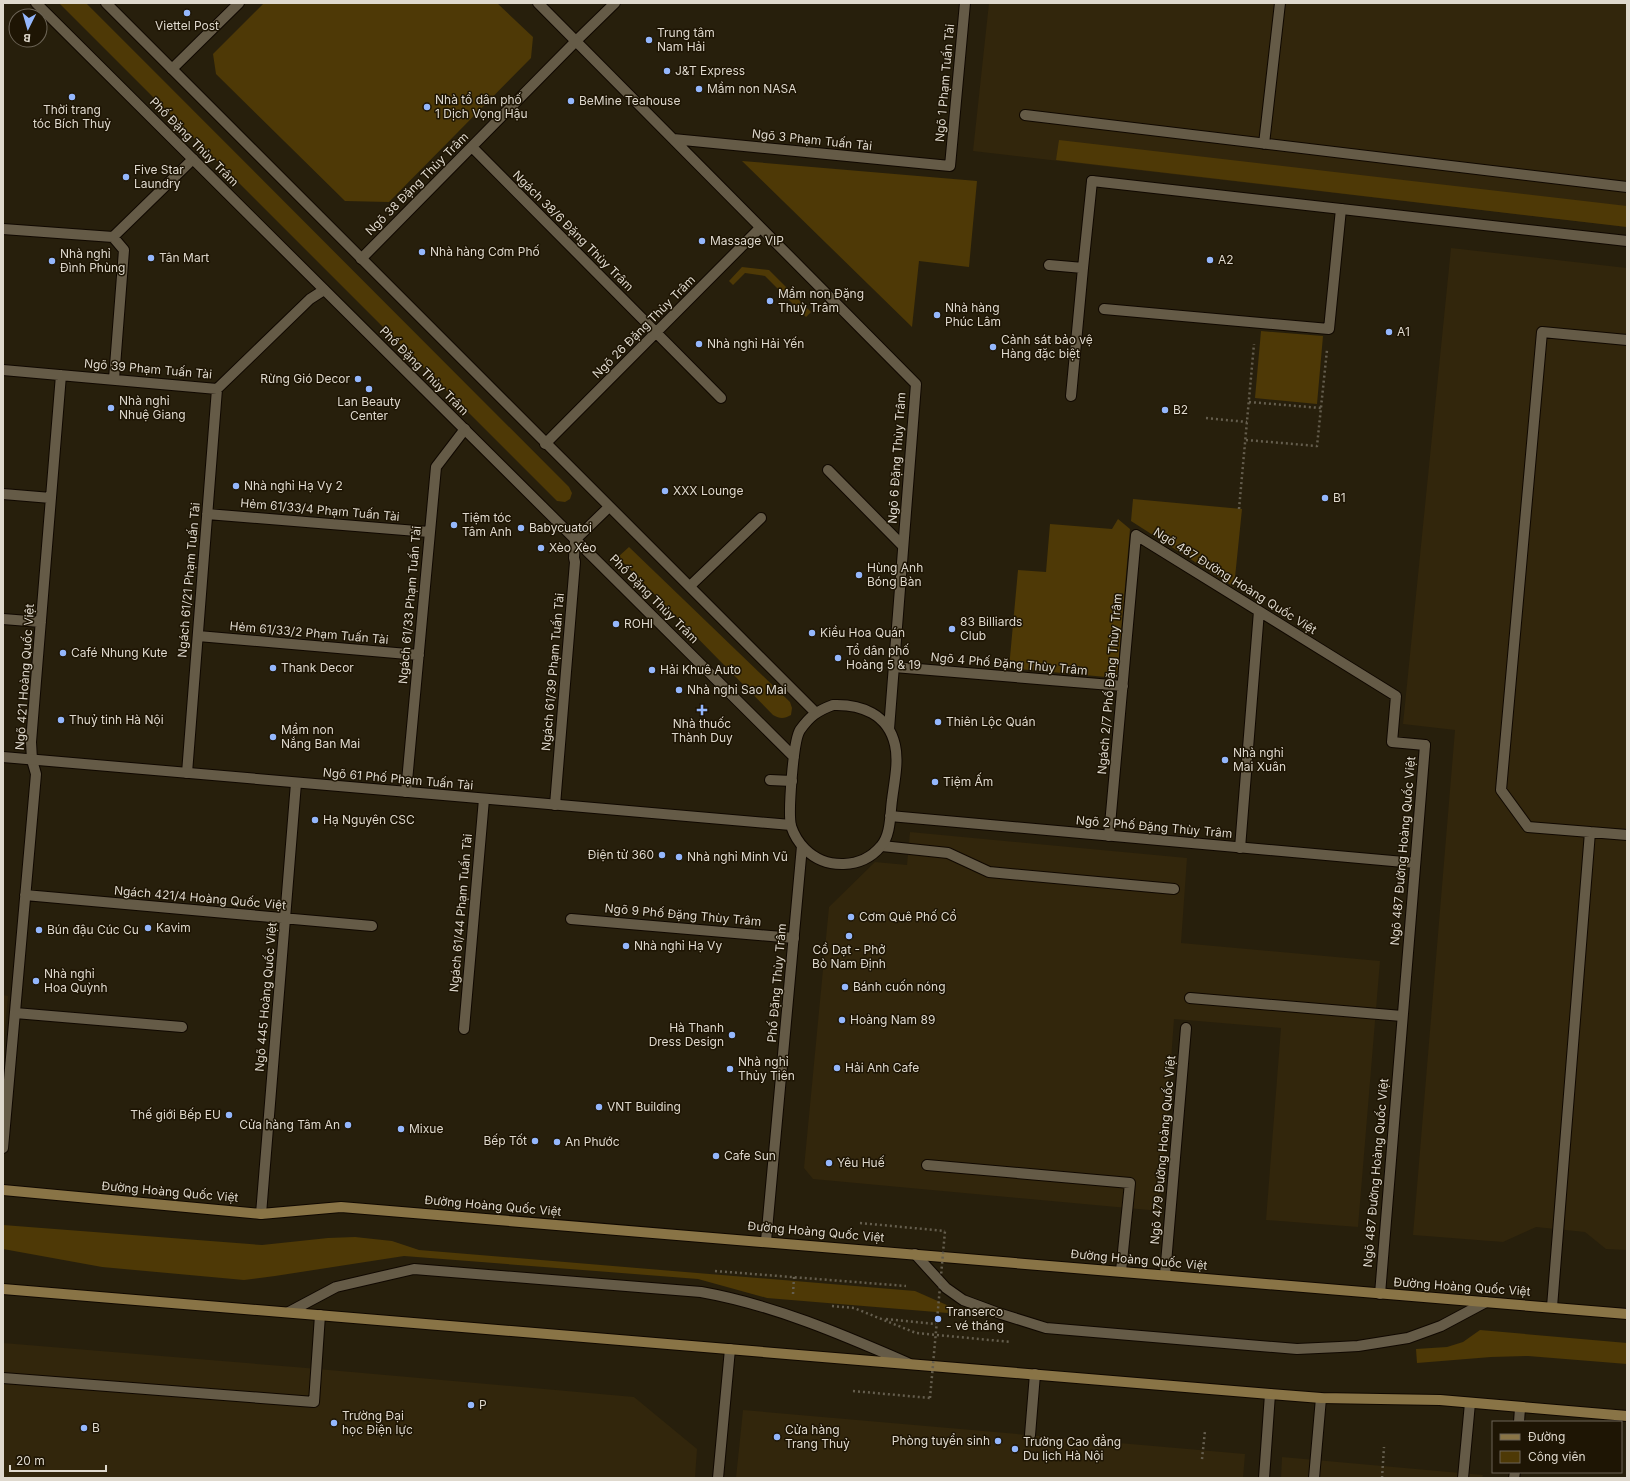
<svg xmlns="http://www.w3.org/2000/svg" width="1630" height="1481" viewBox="0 0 1630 1481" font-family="Inter,sans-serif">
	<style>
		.built { fill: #32260c }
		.green { fill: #4e3906 }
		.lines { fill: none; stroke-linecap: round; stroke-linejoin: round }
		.lane-casing { stroke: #100800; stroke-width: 12 }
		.street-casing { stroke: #100800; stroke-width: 12 }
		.secondary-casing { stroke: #100800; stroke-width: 12 }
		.path { stroke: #655e4e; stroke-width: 2.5; stroke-dasharray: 2 3; stroke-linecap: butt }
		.lane { stroke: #655b47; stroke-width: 10 }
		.street { stroke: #655b47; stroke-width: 10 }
		.secondary { stroke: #897446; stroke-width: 10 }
		.path-bridge { stroke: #655e4e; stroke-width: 2.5; stroke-dasharray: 2 3; stroke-linecap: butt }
		.poi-dot { fill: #94b7fd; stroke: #1e1504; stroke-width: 1.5 }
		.labels { text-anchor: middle; stroke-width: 3; stroke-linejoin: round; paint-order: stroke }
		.poi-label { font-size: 12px; fill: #dfd9ce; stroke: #1e1504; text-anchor: start }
		.street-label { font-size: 12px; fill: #dfd9ce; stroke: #1e1504 }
	</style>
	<rect width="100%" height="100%" fill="#271f0c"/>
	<!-- built -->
	<path class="built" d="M989,3H1627V227L973,151Z
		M1451,248L1627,268V1250L1606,1249L1585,1232L1536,1227L1503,1242L1413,1235L1455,730L1403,724Z
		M910,832L1187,858L1181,943L1380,961L1358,1227L1266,1220L1281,1028L1174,1019L1160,1211L813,1179L804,1168L829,907L875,862L907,865Z
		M3,995L8,996L3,1050Z
		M3,1343L295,1367L634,1397L697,1449L695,1478H3Z
		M743,1410L1245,1454L1243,1478H736Z
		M1282,1457L1483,1475L1482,1478H1281Z"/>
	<!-- green -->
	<path class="green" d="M59,3H86L569,487L572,493L570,499L565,502L557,501Z
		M264,3H497L533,37L531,58L389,202L345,201L216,74L213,54Z
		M1059,140L1627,206V227L1056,160Z
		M742,161L977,181L969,267L919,261L912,327Z
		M742,267L769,270L811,312L806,317L765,276L745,273L733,285L729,281Z
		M1261,331L1323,336L1317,404L1255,398Z
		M1133,499L1242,509L1234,587L1131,521Z
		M1118,519L1130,529L1117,678L1009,668L1018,570L1046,572L1050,524L1112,529Z
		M629,547L790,702L792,708L791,715C784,719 780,719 773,715L618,557Z
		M3,1225L262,1245L328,1238L355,1237L392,1241L419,1250L915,1291L949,1306L948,1313L767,1298L698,1279L404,1256L275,1276L244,1280L102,1267L3,1249Z
		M1480,1330L1627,1343V1364L1528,1356L1491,1357L1417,1363L1416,1349L1447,1347L1463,1342Z"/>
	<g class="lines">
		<defs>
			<path id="lane" d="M172,69L239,3
				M1025,115L1627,187
				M1264,144L1280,3
				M472,147L721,398
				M3,229L113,237L193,159
				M113,237L124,250L114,379
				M361,259L576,41L615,3
				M1049,265L1083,268L1071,396
				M1083,268L1092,181
				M1104,309L1329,329L1341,209
				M1627,340L1542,332L1501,790L1528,827L1627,835
				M3,370L217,389L310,299L324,290
				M545,444L760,228
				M828,470L903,546
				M3,494L51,498
				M207,514L429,532
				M690,586L761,518
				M3,619L41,622
				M198,636L419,655
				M894,667L1123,686
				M187,773L217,389
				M770,780L792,781
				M406,792L436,467L465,429
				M555,805L575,562L574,558L575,540
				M1109,836L1136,535L1396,696L1392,742L1425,745
				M882,846L948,853L989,872L1174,889
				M1240,848L1259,611
				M25,895L372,926
				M571,919L794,938
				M1190,998L1402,1016
				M15,1013L182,1027
				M464,1029L484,799
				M3,1148L36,774L32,760L31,742L61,375
				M927,1165L1130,1183L1121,1271
				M261,1214L296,783
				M915,1254L946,1288L963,1300L998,1313L1046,1328L1297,1349L1340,1347L1358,1346L1408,1338L1441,1326L1486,1302
				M1165,1275L1186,1028
				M1552,1307L1590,832
				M289,1312L336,1287L414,1269L701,1292C774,1305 841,1334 908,1363
				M3,1378L314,1402L320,1315
				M1519,1422L1520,1408
				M1030,1435L1035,1374
				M1314,1478L1321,1398
				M1463,1478L1470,1403
				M1514,1478L1515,1472"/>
			<path id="street" d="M36,3L794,757
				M106,3L815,712
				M538,3L916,384L889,729
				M673,139L950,166L965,3
				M1092,181L1627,241
				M575,540L609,507
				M833,705C861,704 888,714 895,745C899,762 894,783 892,800C890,814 891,835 881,846C862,869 826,870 805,849C799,843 794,835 791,826C788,813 793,741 800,730C810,716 817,711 833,705Z
				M3,757L791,825
				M890,816L1415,863
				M766,1241L802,846
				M1380,1294L1425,745
				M718,1478L730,1349
				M1264,1478L1270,1394"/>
			<path id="secondary" d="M3,1190L261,1214L341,1207L1627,1314
				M3,1289L1270,1394L1321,1398L1440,1400L1627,1416"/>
		</defs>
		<!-- lane casing -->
		<use href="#lane" class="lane-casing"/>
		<!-- street casing -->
		<use href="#street" class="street-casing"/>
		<!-- secondary casing -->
		<use href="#secondary" class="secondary-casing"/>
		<!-- path -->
		<path class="path" d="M1249,402L1321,408
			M1206,418L1247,422
			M1246,440L1317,446L1327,350
			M1239,509L1254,344
			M860,1223L945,1231
			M715,1271L906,1286
			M793,1294L794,1277
			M832,1306L854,1308L916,1333L1011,1342
			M886,1319L936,1324
			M853,1391L930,1398
			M1202,1459L1205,1431
			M1382,1478L1384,1447"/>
		<!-- lane -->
		<use href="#lane" class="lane"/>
		<!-- street -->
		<use href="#street" class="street"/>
		<!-- secondary -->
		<use href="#secondary" class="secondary"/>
		<!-- path-bridge -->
		<path class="path-bridge" d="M930,1398L945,1231"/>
	</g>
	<!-- markers -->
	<g class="poi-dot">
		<circle cx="187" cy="13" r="4"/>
		<circle cx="649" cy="40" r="4"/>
		<circle cx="667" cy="71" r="4"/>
		<circle cx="699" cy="89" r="4"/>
		<circle cx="72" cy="97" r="4"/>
		<circle cx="571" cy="101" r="4"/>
		<circle cx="427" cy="107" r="4"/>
		<circle cx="126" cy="177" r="4"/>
		<circle cx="702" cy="241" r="4"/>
		<circle cx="422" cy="252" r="4"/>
		<circle cx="151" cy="258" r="4"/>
		<circle cx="1210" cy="260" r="4"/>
		<circle cx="52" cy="261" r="4"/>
		<circle cx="770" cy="301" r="4"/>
		<circle cx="937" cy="315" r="4"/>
		<circle cx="1389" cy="332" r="4"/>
		<circle cx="699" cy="344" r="4"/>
		<circle cx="993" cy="347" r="4"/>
		<circle cx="358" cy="379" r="4"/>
		<circle cx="369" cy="389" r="4"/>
		<circle cx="111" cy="408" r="4"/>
		<circle cx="1165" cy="410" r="4"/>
		<circle cx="236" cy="486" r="4"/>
		<circle cx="665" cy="491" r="4"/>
		<circle cx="1325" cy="498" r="4"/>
		<circle cx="454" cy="525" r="4"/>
		<circle cx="521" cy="528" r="4"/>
		<circle cx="541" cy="548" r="4"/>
		<circle cx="859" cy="575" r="4"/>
		<circle cx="616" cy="624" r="4"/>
		<circle cx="952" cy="629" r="4"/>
		<circle cx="812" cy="633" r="4"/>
		<circle cx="63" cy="653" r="4"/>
		<circle cx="838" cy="658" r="4"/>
		<circle cx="273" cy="668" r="4"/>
		<circle cx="652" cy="670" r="4"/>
		<circle cx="679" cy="690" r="4"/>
		<path d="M700 704h4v4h4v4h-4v4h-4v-4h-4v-4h4z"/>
		<circle cx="61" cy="720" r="4"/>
		<circle cx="938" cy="722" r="4"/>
		<circle cx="273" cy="737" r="4"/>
		<circle cx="1225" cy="760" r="4"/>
		<circle cx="935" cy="782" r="4"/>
		<circle cx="315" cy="820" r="4"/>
		<circle cx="662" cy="855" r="4"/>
		<circle cx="679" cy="857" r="4"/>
		<circle cx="851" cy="917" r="4"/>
		<circle cx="148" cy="928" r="4"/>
		<circle cx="39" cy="930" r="4"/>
		<circle cx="849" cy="936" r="4"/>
		<circle cx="626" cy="946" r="4"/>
		<circle cx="36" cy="981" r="4"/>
		<circle cx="845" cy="987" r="4"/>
		<circle cx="842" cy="1020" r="4"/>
		<circle cx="732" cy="1035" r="4"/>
		<circle cx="837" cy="1068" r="4"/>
		<circle cx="730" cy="1069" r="4"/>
		<circle cx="599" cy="1107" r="4"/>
		<circle cx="229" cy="1115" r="4"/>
		<circle cx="348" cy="1125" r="4"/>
		<circle cx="401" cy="1129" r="4"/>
		<circle cx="535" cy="1141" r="4"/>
		<circle cx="557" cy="1142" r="4"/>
		<circle cx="716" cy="1156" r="4"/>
		<circle cx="829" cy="1163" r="4"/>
		<circle cx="938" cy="1319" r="4"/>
		<circle cx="471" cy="1405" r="4"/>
		<circle cx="334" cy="1423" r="4"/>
		<circle cx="84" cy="1428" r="4"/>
		<circle cx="777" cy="1437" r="4"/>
		<circle cx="998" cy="1441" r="4"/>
		<circle cx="1015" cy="1449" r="4"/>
	</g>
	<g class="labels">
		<!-- poi labels -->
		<g class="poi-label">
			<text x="187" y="30" text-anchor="middle">Viettel Post</text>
			<text x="657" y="37">Trung tâm<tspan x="657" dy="14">Nam Hải</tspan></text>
			<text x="675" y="75">J&amp;T Express</text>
			<text x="707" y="93">Mầm non NASA</text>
			<text x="435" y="104">Nhà tổ dân phố<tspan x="435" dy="14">1 Dịch Vọng Hậu</tspan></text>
			<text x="579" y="105">BeMine Teahouse</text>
			<text x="72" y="114" text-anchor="middle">Thời trang<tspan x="72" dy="14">tóc Bích Thuỷ</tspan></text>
			<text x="134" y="174">Five Star<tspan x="134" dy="14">Laundry</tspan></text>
			<text x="710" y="245">Massage VIP</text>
			<text x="430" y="256">Nhà hàng Cơm Phố</text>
			<text x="60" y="258">Nhà nghỉ<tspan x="60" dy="14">Đình Phùng</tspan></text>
			<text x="159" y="262">Tân Mart</text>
			<text x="1218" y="264">A2</text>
			<text x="778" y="298">Mầm non Đặng<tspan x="778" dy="14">Thuỳ Trâm</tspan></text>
			<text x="945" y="312">Nhà hàng<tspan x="945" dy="14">Phúc Lâm</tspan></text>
			<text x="1397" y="336">A1</text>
			<text x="1001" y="344">Cảnh sát bảo vệ<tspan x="1001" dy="14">Hàng đặc biệt</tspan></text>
			<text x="707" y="348">Nhà nghỉ Hải Yến</text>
			<text x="350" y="383" text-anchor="end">Rừng Gió Decor</text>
			<text x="119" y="405">Nhà nghỉ<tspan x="119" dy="14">Nhuệ Giang</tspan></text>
			<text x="369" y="406" text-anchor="middle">Lan Beauty<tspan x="369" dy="14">Center</tspan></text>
			<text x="1173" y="414">B2</text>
			<text x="244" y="490">Nhà nghỉ Hạ Vy 2</text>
			<text x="673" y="495">XXX Lounge</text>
			<text x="1333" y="502">B1</text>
			<text x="462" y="522">Tiệm tóc<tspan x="462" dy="14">Tâm Anh</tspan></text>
			<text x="529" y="532">Babycuatoi</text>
			<text x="549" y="552">Xèo Xèo</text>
			<text x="867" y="572">Hùng Anh<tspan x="867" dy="14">Bóng Bàn</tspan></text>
			<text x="960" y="626">83 Billiards<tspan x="960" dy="14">Club</tspan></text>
			<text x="624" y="628">ROHI</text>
			<text x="820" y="637">Kiều Hoa Quán</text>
			<text x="846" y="655">Tổ dân phố<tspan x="846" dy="14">Hoàng 5 &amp; 19</tspan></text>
			<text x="71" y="657">Café Nhung Kute</text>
			<text x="281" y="672">Thank Decor</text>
			<text x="660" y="674">Hải Khuê Auto</text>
			<text x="687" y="694">Nhà nghỉ Sao Mai</text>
			<text x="69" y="724">Thuỷ tinh Hà Nội</text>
			<text x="946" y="726">Thiên Lộc Quán</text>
			<text x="702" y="728" text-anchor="middle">Nhà thuốc<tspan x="702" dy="14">Thành Duy</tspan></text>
			<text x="281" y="734">Mầm non<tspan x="281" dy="14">Nắng Ban Mai</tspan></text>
			<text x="1233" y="757">Nhà nghỉ<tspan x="1233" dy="14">Mai Xuân</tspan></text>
			<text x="943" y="786">Tiệm Ấm</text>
			<text x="323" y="824">Hạ Nguyên CSC</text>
			<text x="654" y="859" text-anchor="end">Điện tử 360</text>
			<text x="687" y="861">Nhà nghỉ Minh Vũ</text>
			<text x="859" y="921">Cơm Quê Phố Cổ</text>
			<text x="156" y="932">Kavim</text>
			<text x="47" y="934">Bún đậu Cúc Cu</text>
			<text x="634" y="950">Nhà nghỉ Hạ Vy</text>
			<text x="849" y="954" text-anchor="middle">Cồ Dạt - Phở<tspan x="849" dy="14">Bò Nam Định</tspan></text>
			<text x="44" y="978">Nhà nghỉ<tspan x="44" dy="14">Hoa Quỳnh</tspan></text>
			<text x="853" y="991">Bánh cuốn nóng</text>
			<text x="850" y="1024">Hoàng Nam 89</text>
			<text x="724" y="1032" text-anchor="end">Hà Thanh<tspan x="724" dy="14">Dress Design</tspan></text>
			<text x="738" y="1066">Nhà nghỉ<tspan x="738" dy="14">Thủy Tiên</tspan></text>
			<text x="845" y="1072">Hải Anh Cafe</text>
			<text x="607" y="1111">VNT Building</text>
			<text x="221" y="1119" text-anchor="end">Thế giới Bếp EU</text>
			<text x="340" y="1129" text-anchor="end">Cửa hàng Tâm An</text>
			<text x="409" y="1133">Mixue</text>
			<text x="527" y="1145" text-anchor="end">Bếp Tốt</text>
			<text x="565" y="1146">An Phước</text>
			<text x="724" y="1160">Cafe Sun</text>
			<text x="837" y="1167">Yêu Huế</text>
			<text x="946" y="1316">Transerco<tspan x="946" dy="14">- vé tháng</tspan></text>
			<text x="479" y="1409">P</text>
			<text x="342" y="1420">Trường Đại<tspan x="342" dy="14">học Điện lực</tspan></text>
			<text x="92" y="1432">B</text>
			<text x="785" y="1434">Cửa hàng<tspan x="785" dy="14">Trang Thuỷ</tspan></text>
			<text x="990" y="1445" text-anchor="end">Phòng tuyển sinh</text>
			<text x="1023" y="1446">Trường Cao đẳng<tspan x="1023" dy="14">Du lịch Hà Nội</tspan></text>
		</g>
		<!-- street labels -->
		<g class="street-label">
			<text transform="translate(945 83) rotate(-85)" y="4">Ngõ 1 Phạm Tuấn Tài</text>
			<text transform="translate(812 140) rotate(6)" y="4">Ngõ 3 Phạm Tuấn Tài</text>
			<text transform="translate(194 142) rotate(45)" y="4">Phố Đặng Thùy Trâm</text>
			<text transform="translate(417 184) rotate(-45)" y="4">Ngõ 38 Đặng Thùy Trâm</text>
			<text transform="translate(573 231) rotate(45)" y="4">Ngách 38/6 Đặng Thùy Trâm</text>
			<text transform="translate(644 327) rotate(-45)" y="4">Ngõ 26 Đặng Thùy Trâm</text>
			<text transform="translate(148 369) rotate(5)" y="4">Ngõ 39 Phạm Tuấn Tài</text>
			<text transform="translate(424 371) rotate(45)" y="4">Phố Đặng Thùy Trâm</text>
			<text transform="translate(897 458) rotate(-86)" y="4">Ngõ 6 Đặng Thùy Trâm</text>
			<text transform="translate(320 510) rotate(5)" y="4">Hẻm 61/33/4 Phạm Tuấn Tài</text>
			<text transform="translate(189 580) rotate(-85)" y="4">Ngách 61/21 Phạm Tuấn Tài</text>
			<text transform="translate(1235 581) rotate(32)" y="4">Ngõ 487 Đường Hoàng Quốc Việt</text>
			<text transform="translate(654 599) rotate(45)" y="4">Phố Đặng Thùy Trâm</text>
			<text transform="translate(410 605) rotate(-85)" y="4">Ngách 61/33 Phạm Tuấn Tài</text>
			<text transform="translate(309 633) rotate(5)" y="4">Hẻm 61/33/2 Phạm Tuấn Tài</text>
			<text transform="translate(1009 664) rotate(5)" y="4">Ngõ 4 Phố Đặng Thùy Trâm</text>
			<text transform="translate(553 672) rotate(-85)" y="4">Ngách 61/39 Phạm Tuấn Tài</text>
			<text transform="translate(25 677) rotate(-86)" y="4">Ngõ 421 Hoàng Quốc Việt</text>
			<text transform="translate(1110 684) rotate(-85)" y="4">Ngách 2/7 Phố Đặng Thùy Trâm</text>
			<text transform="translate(398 779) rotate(5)" y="4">Ngõ 61 Phố Phạm Tuấn Tài</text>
			<text transform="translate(1154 827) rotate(5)" y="4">Ngõ 2 Phố Đặng Thùy Trâm</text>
			<text transform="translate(1403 851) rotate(-85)" y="4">Ngõ 487 Đường Hoàng Quốc Việt</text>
			<text transform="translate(200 898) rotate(5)" y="4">Ngách 421/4 Hoàng Quốc Việt</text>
			<text transform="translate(461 913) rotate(-85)" y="4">Ngách 61/44 Phạm Tuấn Tài</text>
			<text transform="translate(683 915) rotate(5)" y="4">Ngõ 9 Phố Đặng Thùy Trâm</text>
			<text transform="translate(777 983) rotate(-85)" y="4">Phố Đặng Thùy Trâm</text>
			<text transform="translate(266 997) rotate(-85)" y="4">Ngõ 445 Hoàng Quốc Việt</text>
			<text transform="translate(1163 1150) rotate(-85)" y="4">Ngõ 479 Đường Hoàng Quốc Việt</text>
			<text transform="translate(1376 1173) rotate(-85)" y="4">Ngõ 487 Đường Hoàng Quốc Việt</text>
			<text transform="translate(170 1192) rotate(5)" y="4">Đường Hoàng Quốc Việt</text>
			<text transform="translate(493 1206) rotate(5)" y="4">Đường Hoàng Quốc Việt</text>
			<text transform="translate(816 1232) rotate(5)" y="4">Đường Hoàng Quốc Việt</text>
			<text transform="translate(1139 1260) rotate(5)" y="4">Đường Hoàng Quốc Việt</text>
			<text transform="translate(1462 1287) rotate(4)" y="4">Đường Hoàng Quốc Việt</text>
		</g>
	</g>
	<!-- border -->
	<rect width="1630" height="1481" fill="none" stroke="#dfd9ce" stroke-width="8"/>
	<!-- legend -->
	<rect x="1492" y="1421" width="130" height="52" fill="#1e1504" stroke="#6b6355"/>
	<rect x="1500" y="1434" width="20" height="6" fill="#897446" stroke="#6b6355"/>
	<text x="1528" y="1441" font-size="12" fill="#dfd9ce">Đường</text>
	<rect x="1500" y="1451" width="20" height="12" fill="#4e3906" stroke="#6b6355"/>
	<text x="1528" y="1461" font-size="12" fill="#dfd9ce">Công viên</text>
	<!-- north arrow -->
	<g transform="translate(28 28) rotate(185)"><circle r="19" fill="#1e1504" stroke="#6b6355"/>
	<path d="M0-3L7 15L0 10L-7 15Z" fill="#94b7fd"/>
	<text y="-6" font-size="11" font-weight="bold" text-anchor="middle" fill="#dfd9ce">B</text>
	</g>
	<!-- scale -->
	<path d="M10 1465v6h96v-6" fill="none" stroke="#dfd9ce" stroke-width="2"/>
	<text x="16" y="1465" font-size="12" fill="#dfd9ce" stroke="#1e1504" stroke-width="3" paint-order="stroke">20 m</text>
</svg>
